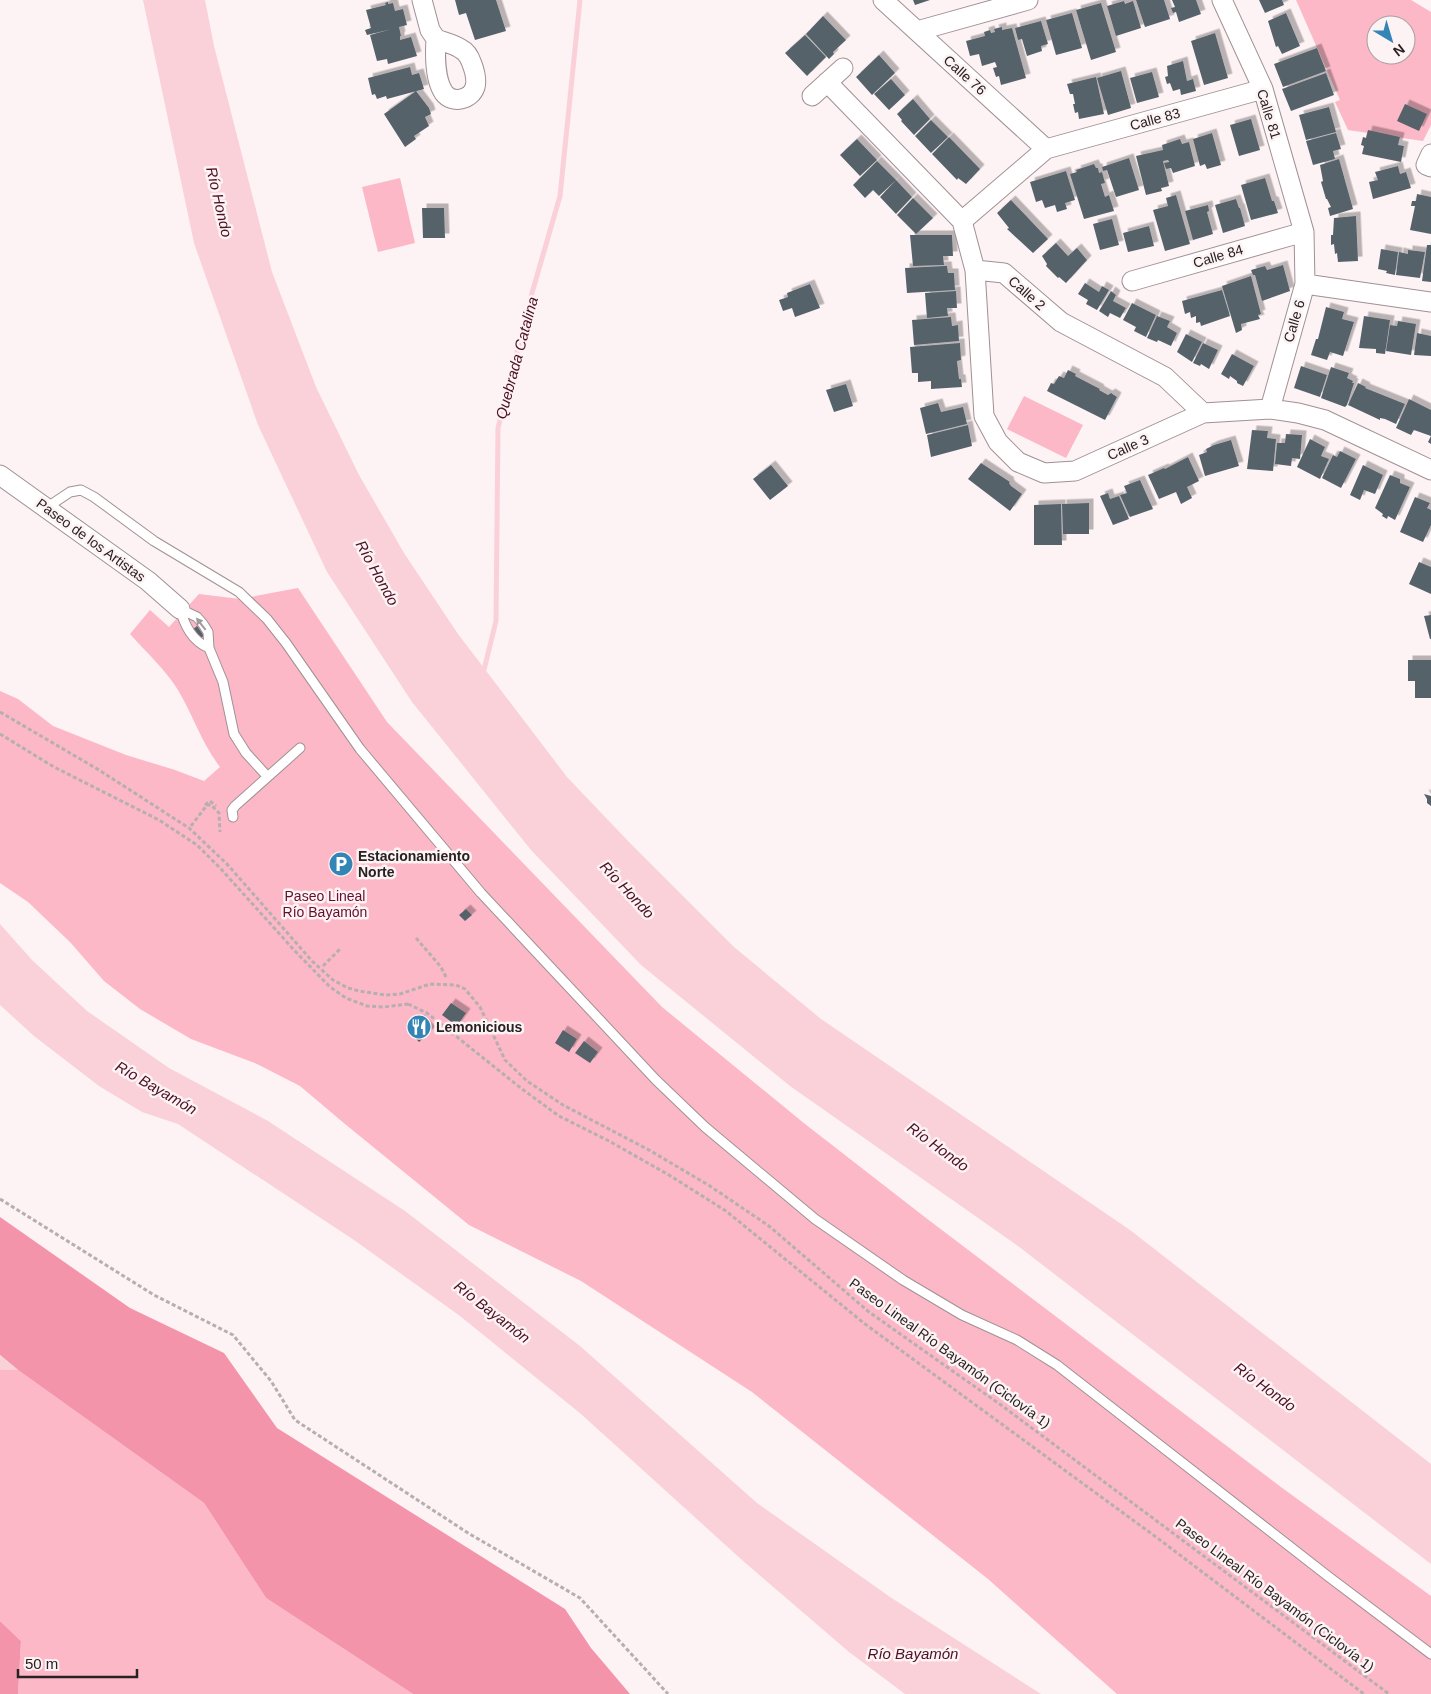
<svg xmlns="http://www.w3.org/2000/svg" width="1431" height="1694" viewBox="0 0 1431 1694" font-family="Arial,sans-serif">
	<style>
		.green { fill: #fcb8c7; fill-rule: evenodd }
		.forest { fill: #f494ab }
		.water { fill: #fad1d9 }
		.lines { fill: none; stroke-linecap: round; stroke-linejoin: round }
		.stream { stroke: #fad1d9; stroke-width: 5 }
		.building { fill: #56626a; filter: url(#shadow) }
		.service-casing { stroke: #a09194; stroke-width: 11 }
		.minor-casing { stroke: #a09194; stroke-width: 21 }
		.path { stroke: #b7aeb0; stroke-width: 3; stroke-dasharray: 4 2.5; stroke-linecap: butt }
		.service { stroke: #fff; stroke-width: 9 }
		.minor { stroke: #fff; stroke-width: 19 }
		.oneway { fill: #9e9b9c }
		.labels { text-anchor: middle; stroke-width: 5; stroke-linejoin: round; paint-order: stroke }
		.street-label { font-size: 14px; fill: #272122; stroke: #fdf2f4 }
		.poi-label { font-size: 14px; font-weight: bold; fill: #272122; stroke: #fdf2f4; text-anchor: start }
		.park-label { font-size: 14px; fill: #630e2e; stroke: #fdf2f4 }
		.water-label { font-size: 15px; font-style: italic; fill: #4a1023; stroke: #fdf2f4 }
	</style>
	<defs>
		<filter id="shadow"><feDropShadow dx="4.5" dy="-4.5" stdDeviation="0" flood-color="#0004"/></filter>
	</defs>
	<rect width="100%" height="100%" fill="#fdf2f4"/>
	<!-- green -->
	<path class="green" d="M1296,0H1411L1431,12V125L1423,141L1348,130L1335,102L1340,100ZM1376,25H1406V55H1376Z
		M400,178L415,243L378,252L362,187Z
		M1024,396L1083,425L1066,458L1007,429Z
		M298,588L387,722L662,1007L805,1124L926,1218L1285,1490L1431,1596V1694H1117L988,1579L752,1392L581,1281L469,1225L345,1124L300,1086L257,1064L191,1039L140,1009L104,981L70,942L28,902L0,883V691L18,699L53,726L126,755L175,770L204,781L220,767C202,744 193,715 178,690C165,669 146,652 130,634L150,610L169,627L199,594L240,599Z
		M0,1370H18L204,1503L266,1598L413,1694H18L21,1641L0,1621Z"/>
	<!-- forest -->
	<path class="forest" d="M0,1217L130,1308L224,1353L277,1428L565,1609L591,1648L630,1694H413L266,1598L204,1503L18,1370L0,1355Z
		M0,1621L21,1641L18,1694H0Z"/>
	<!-- water -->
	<path class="water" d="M143,0H205L214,46L272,272L316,387L359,475L404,553L458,634L567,777L628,841L734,947L821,1019L1130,1230L1431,1464V1564L1018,1246L790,1086L641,965L531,850L412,702L327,572L258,425L194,243Z
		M0,924L32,960L87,1011L169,1068L268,1121L405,1211L580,1346L757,1503L890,1597L1041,1694H905L849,1652L742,1560L581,1414L460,1316L354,1240L178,1124L142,1112L99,1086L34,1036L0,1005Z
		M0,1355L18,1370H0Z"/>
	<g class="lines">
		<!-- stream -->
		<path class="stream" d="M483,674L496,621L498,428L532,293L560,196L580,0"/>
	</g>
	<!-- building -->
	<path class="building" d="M455,0H496L506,31L475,40L466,13L459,15Z
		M913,0H930L915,5Z
		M1136,0H1164L1170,19L1145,27Z
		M1172,0H1196L1201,14L1179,22L1176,12L1173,13L1171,8L1175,7Z
		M1259,0H1282L1284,5L1265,13Z
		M1124,1L1125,4L1133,1L1141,28L1116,36L1107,6Z
		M388,2V4L393,3L395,11L403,9L407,25L399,27L401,36H400V40L411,37L417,56L388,64L387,59L377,61L370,35L392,29L367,35L365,30L371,28L366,10L386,5L385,3Z
		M1101,3L1116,52L1091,60L1076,10Z
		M1072,13L1082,48L1056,55L1046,20Z
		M1286,13L1300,46L1282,54L1278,46L1276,47L1268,21Z
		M823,16L846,40L833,52L834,54L829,59L806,34Z
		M1041,21L1048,44L1041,46L1042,51L1027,56L1022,39L1018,40L1015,28Z
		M1002,27V30L1012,28L1026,78L1001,85L999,76L996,77L993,68L997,67L995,62L982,66L979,54L970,56L966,41L985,36L984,32L990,30L991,33L995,32L994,29Z
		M1215,33L1228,78L1204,85L1191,41Z
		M805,35L826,57L807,76L785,53Z
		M1317,48L1326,71L1283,87L1274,64Z
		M879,55L895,73L872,95L856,77Z
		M1183,61L1187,81L1193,79L1196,91L1181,95L1180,89L1173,91L1170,83L1167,84L1165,77L1168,76L1167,66Z
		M410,67L412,75L419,73L424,89L387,99L386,96L377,99L375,94L372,95L368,78Z
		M1121,71L1131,108L1108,115L1097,78Z
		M1152,72L1159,97L1137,103L1130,78Z
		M1326,73L1334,95L1291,111L1282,89Z
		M1096,77L1104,114L1079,119L1078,112L1075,113L1073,104H1075L1073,94H1070L1067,84Z
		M891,79L905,95L889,110L874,94Z
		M416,91L429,108L431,114L425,117L429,126L414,136L416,139L405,147L384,114Z
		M913,99L930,119L914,135L901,121L902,120L897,114Z
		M1405,104L1427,114L1419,131L1397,121Z
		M1329,107L1336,132L1306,140L1299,115Z
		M1251,119L1260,150L1239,156L1230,125Z
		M931,120L948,137L931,153L915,136Z
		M1368,130L1400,137L1398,145L1404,146L1401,162L1362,154L1364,146L1361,145L1363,137L1366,138Z
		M1212,133L1221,165L1207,169L1205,164L1200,166L1193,139Z
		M1336,133L1341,149L1333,151L1335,159L1313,165L1306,141Z
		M949,137L980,169L966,184L958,178L957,180L932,154Z
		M857,139L877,160L860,176L840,155Z
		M1180,139L1182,144L1189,142L1195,166L1173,173L1171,168L1166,169L1164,163L1169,162L1168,160L1163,161L1169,186L1161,188L1162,191L1146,195L1136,156L1163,150L1162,145Z
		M1129,158L1139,190L1116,197L1107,170L1103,171L1102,167Z
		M1339,159L1353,209L1330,216L1328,208L1331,207L1327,199H1326L1321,182L1323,181L1320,165Z
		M877,161L896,180L879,196L873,190L865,198L853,185Z
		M1094,164L1096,168H1098L1099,173L1102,172L1105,183L1101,184L1105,197L1109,195L1114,211L1084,219L1070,174L1077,172L1076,170Z
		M1398,166L1400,174L1406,172L1411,188L1373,199L1369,182L1378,180L1375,172Z
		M1066,171L1075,200L1065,203L1067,209L1057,212L1055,205L1045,208L1042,200L1036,202L1030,182Z
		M1265,178L1272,201H1274L1278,213L1251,220L1241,185Z
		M896,180L912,197L896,214L880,197Z
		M1417,194L1431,197V234L1410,230L1415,206H1411L1412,201H1416Z
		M1176,195L1190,244L1165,251L1153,210L1168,206L1166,198Z
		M913,198L933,218L916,234L897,215Z
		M1236,199L1239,208H1240L1245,226L1223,233L1215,205Z
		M1011,200L1048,239L1033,253L1007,229L1009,228L997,213Z
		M1208,205L1209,211L1207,212L1213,234L1193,240L1185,211Z
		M422,208H444L445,238H423Z
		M1356,216L1358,261L1338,262L1337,253L1335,254L1334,244L1331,245V235H1333L1334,218Z
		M1112,219L1119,245L1100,250L1093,224Z
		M1149,226L1154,246L1128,252L1123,233Z
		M910,235H952L953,256H943L944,265L913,266Z
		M1056,243L1068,256L1077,248L1087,260L1066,283L1059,277L1058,278L1046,266L1047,264L1042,256Z
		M1427,245H1431V282L1422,281Z
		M1381,249L1398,252L1395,275L1386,273L1387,271L1378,269Z
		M1408,250L1425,252L1420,278L1396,275L1399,252L1408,254Z
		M1283,265L1290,291L1262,301L1255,275H1253L1251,270L1265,266L1267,270Z
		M944,266H947L948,273H954L955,290L907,293L905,268Z
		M1251,276L1261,314L1258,315L1260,319L1241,324L1242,330L1236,333L1222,286Z
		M1085,283L1099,292L1102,286L1109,290L1097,310L1086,304L1088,300L1078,294Z
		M810,284L820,308L795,317L792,308L783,311L779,300L788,297L787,293Z
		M1222,290L1230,316L1201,326L1200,322L1196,323V316L1191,318L1190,312L1185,314L1182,301Z
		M956,291L957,308H947L948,316L927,318L925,293Z
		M1111,291L1116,295L1113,301L1126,308L1120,318L1110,313L1108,317L1099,311Z
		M1132,303L1156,315L1146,337L1134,331L1136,327L1123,320Z
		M1326,307L1344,312L1342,319L1354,322L1343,356L1330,352L1327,360L1311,355L1316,339H1318Z
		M1157,316L1170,321L1167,327L1177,333L1171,346L1158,340L1157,342L1147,338Z
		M1364,316L1390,320L1385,354L1376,353V349L1359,348Z
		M951,317L952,326L958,325L959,341L914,345L912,320Z
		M1398,321L1416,324L1411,355L1386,351L1390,325L1397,326Z
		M1417,333L1431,336V356L1414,355Z
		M1186,334L1202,342L1192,362L1177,352Z
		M960,343L961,360L957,361L959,379H961L962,387L931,389V381L918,382V373H912L910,347Z
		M1203,343L1218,350L1209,369L1201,364L1200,366L1193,363Z
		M1232,354L1254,366L1243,386L1237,383V381L1230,376L1229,379L1221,374Z
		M1301,366L1327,375L1320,397L1294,388Z
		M1331,367L1349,373L1347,378L1353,381L1352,383H1354L1347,405L1345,407L1321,398Z
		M1068,370L1076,374L1075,376L1100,389L1099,390L1108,395L1111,393L1117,397L1105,420L1047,391L1051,383L1054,384L1059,376L1064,378Z
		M1358,383L1366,387L1365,388L1405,404L1396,424L1385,419L1380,418V420L1348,405Z
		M846,384L853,406L834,412L826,390Z
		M1409,399L1431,410V444L1428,442L1431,436L1414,430L1411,435L1396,428Z
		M938,403L941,412L963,407L967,424L926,434L920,408Z
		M968,425L972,446L931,457L927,435Z
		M1252,430L1268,431L1267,438L1276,439L1273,471L1247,469Z
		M1286,434L1302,435L1300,459L1292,458L1291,466L1275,464L1277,443H1285Z
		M1310,439L1325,447L1321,456L1329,459L1320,479L1297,467Z
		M1231,440L1239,466L1205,476L1199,455L1207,452L1206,449L1214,445Z
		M1340,451L1356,459L1341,488L1322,478L1333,455L1337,457Z
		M1188,457L1199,481L1187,487L1192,498L1181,504L1176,492L1159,499L1148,475L1164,468L1165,469Z
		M981,463L1010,482L1009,483L1011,486L1022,494L1010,511L968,479Z
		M771,465L788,486L770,500L753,479Z
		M1363,465L1383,475L1375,494L1364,490L1360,500L1350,495Z
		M1390,475L1400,479V483L1410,487L1395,520L1388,516L1387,519L1382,516L1383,514L1375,508Z
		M1140,480L1153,509L1130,517L1120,495L1127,493L1124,486Z
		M1108,493L1110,499L1119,496L1129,519L1113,525L1100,496Z
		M1415,497L1430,503L1427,508L1431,510V525L1423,542L1400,532Z
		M1089,503V534H1063L1062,504Z
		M1061,504L1062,545H1034V505Z
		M1419,562L1431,567V594L1409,584Z
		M1431,615V639H1430L1424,616Z
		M197,626L204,636L199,639L192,630Z
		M1408,660H1431V698H1415V681H1408Z
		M1424,794L1431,796V806L1427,803V799Z
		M466,909L472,915L465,921L459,915Z
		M451,1003L466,1013L457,1026L442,1015Z
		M420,1019L431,1031L419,1042L408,1030Z
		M563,1030L577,1039L569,1052L555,1043Z
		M584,1041L598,1052L590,1063L575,1053Z"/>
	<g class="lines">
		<defs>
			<path id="service" d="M46,508L70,492L81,490L94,497L154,541L239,592L267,619L286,643L360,749L481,893L656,1080L705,1127L815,1219L903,1280L962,1315L1017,1340L1057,1365L1329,1577L1431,1654
				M180,609L197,617L203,624L208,632L209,648L223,682L234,734L246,753L267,776
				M180,609C185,626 192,641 209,648
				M233,817L232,810L235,806L300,748"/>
			<path id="minor" d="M422,0L430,30L436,39
				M883,0L1046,149
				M1222,0L1263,89L1304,232L1305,284L1270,409
				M917,31L1028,0
				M436,39C444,42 454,44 461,49C467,52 470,58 472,64C475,72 477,80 475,87C471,100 452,104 444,93C435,80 435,54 436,39Z
				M827,82L962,221L975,270L984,416L998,442L1018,462L1044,473L1075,471L1203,413L1270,409L1298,413L1325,420L1431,470
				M812,96L843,68
				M1431,154L1426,165L1431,167
				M962,221L1046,149L1263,89
				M975,270L1004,273L1061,322L1165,377L1203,413
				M1132,281L1304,232
				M1305,284L1431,302
				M0,475L148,581L180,609"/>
		</defs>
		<!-- service casing -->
		<use href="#service" class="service-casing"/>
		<!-- minor casing -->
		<use href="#minor" class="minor-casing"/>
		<!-- path -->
		<path class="path" d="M0,712L99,770L189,828L227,864L312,961L333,980L348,988L359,991L385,995L400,994L430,984L456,985L465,989L480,1007L505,1060L527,1081L563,1105L649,1150L710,1186L769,1226L869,1312L1001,1405L1389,1694
			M0,734L54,767L159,820L197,845L221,869L294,950L330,987L346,998L367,1006L384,1007L408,1004
			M205,805L210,801L216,806
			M191,826L207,805H211L219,813L220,832
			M416,938L441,967L446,977
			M323,966L341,948
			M408,1004L427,1013L522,1089L559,1116L609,1141L669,1175L726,1211L865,1324L1156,1537L1364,1694
			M0,1199L154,1295L233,1335L271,1381L295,1420L468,1533L580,1598L668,1694"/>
		<!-- service -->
		<use href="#service" class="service"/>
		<!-- minor -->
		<use href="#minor" class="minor"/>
	</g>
	<!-- one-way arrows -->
	<defs><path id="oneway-solid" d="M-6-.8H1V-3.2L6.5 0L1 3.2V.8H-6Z" transform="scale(1.25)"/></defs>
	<use class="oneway" href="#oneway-solid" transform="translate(201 624) rotate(-128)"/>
	<!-- icons -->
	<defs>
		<symbol id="parking-disc" viewBox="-11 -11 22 22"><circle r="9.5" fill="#3285b5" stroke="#fdf2f4"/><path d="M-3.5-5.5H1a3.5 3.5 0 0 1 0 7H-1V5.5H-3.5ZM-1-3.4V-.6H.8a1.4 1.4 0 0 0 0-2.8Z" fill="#fff"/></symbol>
		<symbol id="restaurant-disc" viewBox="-11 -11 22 22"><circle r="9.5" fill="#3285b5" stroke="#fdf2f4"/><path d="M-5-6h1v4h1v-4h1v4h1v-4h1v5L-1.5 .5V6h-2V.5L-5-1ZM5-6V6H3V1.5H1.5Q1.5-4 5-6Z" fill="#fff"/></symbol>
	</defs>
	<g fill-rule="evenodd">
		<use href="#parking-disc" x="327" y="850" width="28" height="28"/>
		<use href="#restaurant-disc" x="405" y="1013" width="28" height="28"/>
	</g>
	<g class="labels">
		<!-- street labels -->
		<g class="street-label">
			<text transform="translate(965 75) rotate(42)" y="5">Calle 76</text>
			<text transform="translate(1269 114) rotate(73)" y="5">Calle 81</text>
			<text transform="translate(1155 119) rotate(-15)" y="5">Calle 83</text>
			<text transform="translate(1218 256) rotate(-16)" y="5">Calle 84</text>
			<text transform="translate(1027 293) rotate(41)" y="5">Calle 2</text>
			<text transform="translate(1294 321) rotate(-74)" y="5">Calle 6</text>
			<text transform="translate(1128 447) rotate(-24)" y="5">Calle 3</text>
			<text transform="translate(91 540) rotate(36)" y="5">Paseo de los Artistas</text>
			<text transform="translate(950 1353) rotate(36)" y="5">Paseo Lineal Río Bayamón (Ciclovía 1)</text>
			<text transform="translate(1275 1595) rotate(37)" y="5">Paseo Lineal Río Bayamón (Ciclovía 1)</text>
		</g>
		<!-- poi labels -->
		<g class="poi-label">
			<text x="358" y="861">Estacionamiento<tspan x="358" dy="16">Norte</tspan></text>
			<text x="436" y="1032">Lemonicious</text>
		</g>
		<!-- park labels -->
		<g class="park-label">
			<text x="325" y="901">Paseo Lineal<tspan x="325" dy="16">Río Bayamón</tspan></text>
		</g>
		<!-- water labels -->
		<g class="water-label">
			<text transform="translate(219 202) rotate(77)" y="5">Río Hondo</text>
			<text transform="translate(517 358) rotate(-75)" y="5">Quebrada Catalina</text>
			<text transform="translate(377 573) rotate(61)" y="5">Río Hondo</text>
			<text transform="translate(627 890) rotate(47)" y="5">Río Hondo</text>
			<text transform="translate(156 1088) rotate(30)" y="5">Río Bayamón</text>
			<text transform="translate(938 1147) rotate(36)" y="5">Río Hondo</text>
			<text transform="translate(492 1312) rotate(38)" y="5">Río Bayamón</text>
			<text transform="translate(1265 1387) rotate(36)" y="5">Río Hondo</text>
			<text x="913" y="1659">Río Bayamón</text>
		</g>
	</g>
	<!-- north arrow -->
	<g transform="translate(1391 40) rotate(142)"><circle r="24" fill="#fdf2f4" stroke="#a79ea0"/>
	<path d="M0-4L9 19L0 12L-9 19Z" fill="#3285b5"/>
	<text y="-8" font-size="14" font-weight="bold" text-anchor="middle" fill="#272122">N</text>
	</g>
	<!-- scale -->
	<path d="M18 1669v8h119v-8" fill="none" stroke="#272122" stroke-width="2.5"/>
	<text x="25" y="1669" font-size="15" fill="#272122" stroke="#fdf2f4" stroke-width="4" paint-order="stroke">50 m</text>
</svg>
